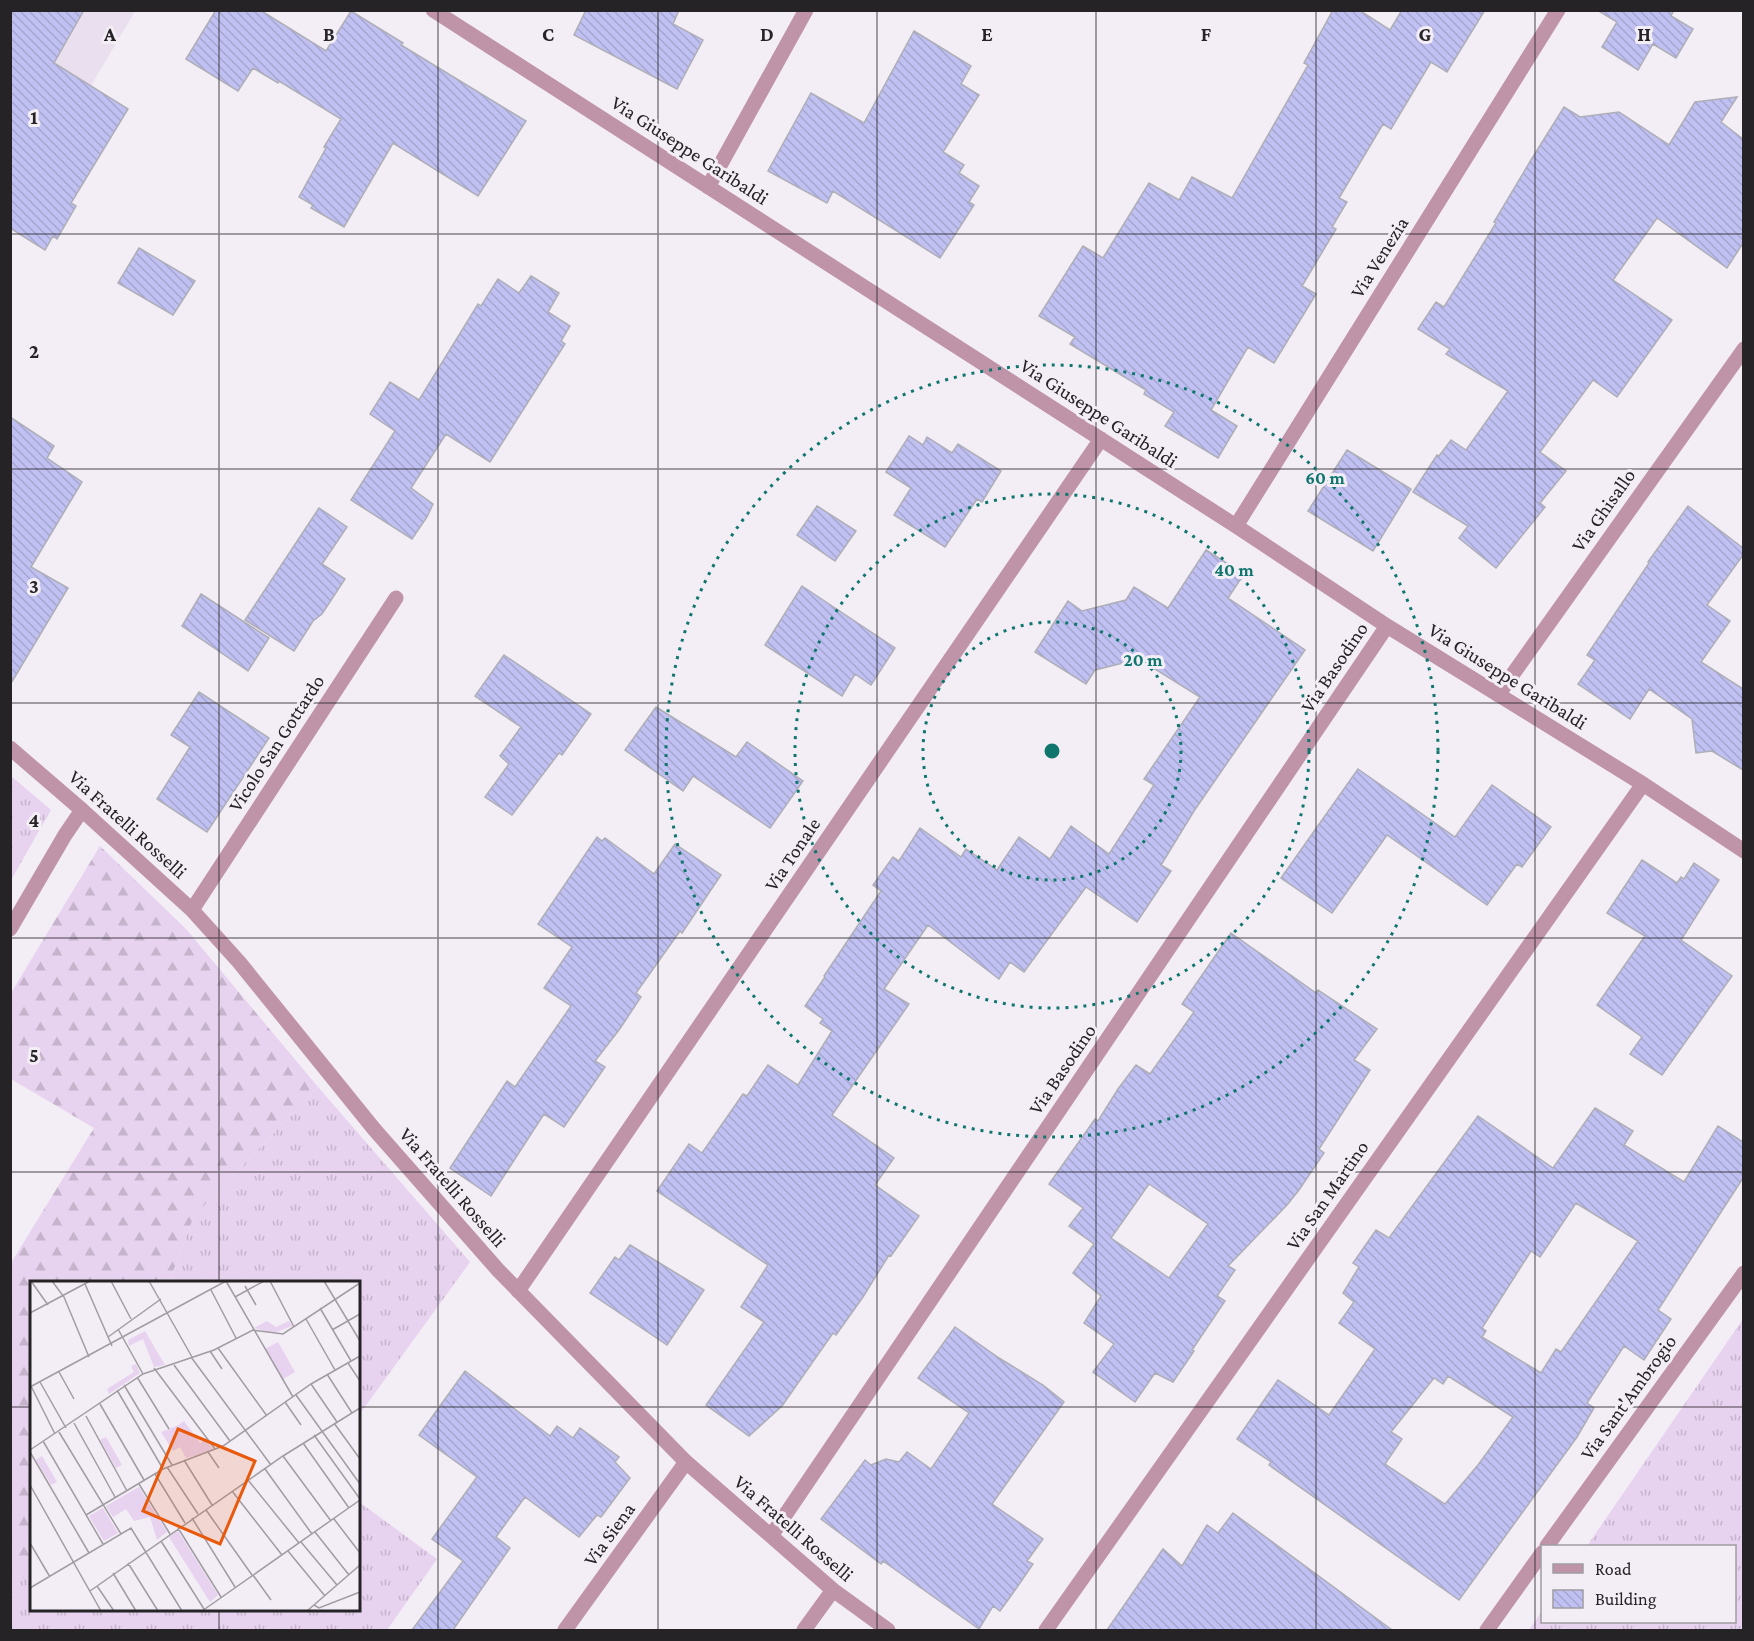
<svg xmlns="http://www.w3.org/2000/svg" width="1754" height="1641" viewBox="0 0 1754 1641" font-family="'Crimson Pro',serif">
	<style>
		.built { fill: #e9dfee }
		.grass { fill: url(#grass-tufts) }
		.forest { fill: url(#forest-firs) }
		.building { fill: url(#building-back-hatch); stroke: #aeaeb7; stroke-width: 1.5; fill-rule: evenodd }
		.lines { fill: none; stroke-linecap: round; stroke-linejoin: round }
		.minor { stroke: #bf94a8; stroke-width: 15 }
		.grid { fill: none; stroke: #252326; stroke-width: 1.5; stroke-opacity: 0.55 }
		.ring { fill: none; stroke: #0f766e; stroke-width: 3; stroke-dasharray: 3 6 }
		.labels { text-anchor: middle; stroke-width: 6; stroke-linejoin: round; paint-order: stroke }
		.street-label { font-size: 20px; fill: #252326; stroke: #f3edf5 }
		.inset-road { fill: none; stroke: #a19ca2; stroke-width: 1.5 }
		.view { fill: #e8590c; fill-opacity: 0.15; stroke: #e8590c; stroke-width: 3 }
		.inset-edge { fill: none; stroke: #252326; stroke-width: 3 }
		.grid-label { font-size: 20px; text-anchor: middle; font-weight: bold; fill: #252326; stroke: #f3edf5; stroke-width: 6; stroke-linejoin: round; paint-order: stroke }
		.centre { fill: #0f766e; stroke: #f3edf5; stroke-width: 3 }
		.ring-label { font-size: 18px; text-anchor: middle; font-weight: bold; fill: #0f766e; stroke: #f3edf5; stroke-width: 6; stroke-linejoin: round; paint-order: stroke }
	</style>
	<defs>
		<pattern id="grass-tufts" width="24" height="20" patternUnits="userSpaceOnUse" patternTransform="scale(1.5)"><rect width="24" height="20" fill="#e7d2ef"/><path d="M3 7l-1-3M5 7V3M7 7l1-3M15 17l-1-3M17 17v-4M19 17l1-3" fill="none" stroke="#c6b4cd"/></pattern>
		<pattern id="forest-firs" width="22" height="20" patternUnits="userSpaceOnUse" patternTransform="scale(1.5)"><rect width="22" height="20" fill="#e7d2ef"/><path d="M5 1l3.5 6h-7zM16 11l3.5 6h-7z" fill="#c6b4cd"/></pattern>
		<pattern id="building-back-hatch" width="6" height="6" patternUnits="userSpaceOnUse" patternTransform="scale(1.5)"><rect width="6" height="6" fill="#c0c1f2"/><path d="M-1 5l2 2M0 0l6 6M5-1l2 2" fill="none" stroke="#a5a6cf"/></pattern>
	</defs>
	<rect width="100%" height="100%" fill="#f3edf5"/>
	<!-- built -->
	<path class="built" d="M11,11H135L11,221Z"/>
	<!-- grass -->
	<path class="grass" d="M11,776L51,810L11,880Z
		M318,1087L470,1262L359,1415L358,1282H169L194,1216Z
		M1743,1319V1630H1529L1542,1611V1622H1734V1546H1587Z
		M359,1502L437,1559L387,1630H11V1588L31,1572L32,1610H358Z"/>
	<!-- forest -->
	<path class="forest" d="M100,846L186,929L318,1087L194,1216L169,1282H32L31,1572L11,1588V1263L94,1128L11,1079V993Z"/>
	<!-- building -->
	<path class="building" d="M10,10H84L54,63L128,109L71,203L76,206L57,239L53,236L45,250L10,228Z
		M216,10H260L326,51L351,11L403,43L401,45L526,121L478,196L393,143L344,227L311,208L313,205L299,197L326,148L324,147L341,119L279,81L278,83L253,68L238,91L186,59Z
		M586,10H679L673,24L703,40L677,89L574,35Z
		M1333,10H1359L1390,30L1402,10H1485L1447,72L1431,62L1391,129L1383,124L1339,198L1347,202L1332,227L1336,229L1302,286L1316,294L1274,363L1248,347L1211,410L1237,426L1218,458L1165,426L1174,412L1144,394L1146,390L1070,344L1075,337L1039,316L1083,246L1103,258L1149,183L1179,200L1192,177L1232,198L1308,65L1304,63Z
		M1597,10H1674L1671,16L1693,29L1676,58L1653,44L1638,70L1602,47L1617,22Z
		M914,31L971,66L961,84L979,95L943,152L964,165L959,173L979,186L969,202L974,205L940,258L833,191L827,203L768,171L811,93L864,123Z
		M1737,97L1721,122L1743,139V243L1727,268L1657,218L1613,280L1672,320L1617,397L1593,380L1540,452L1566,471L1540,503L1545,507L1496,568L1459,538L1468,526L1413,492L1437,455L1439,456L1451,440L1466,450L1508,391L1446,354L1450,349L1418,329L1436,302L1444,307L1496,223L1494,222L1531,160L1564,107L1580,117L1619,112L1669,145L1695,102Z
		M139,248L195,281L173,315L118,283Z
		M531,276L559,293L548,312L570,326L561,341L565,344L490,462L446,434L411,488L433,504L427,517L412,539L351,500L395,431L370,414L390,382L419,400L478,304L481,306L498,279L519,293Z
		M10,417L54,446L47,458L82,482L31,567L68,588L10,685Z
		M909,436L923,445L927,437L952,453L958,444L1001,471L982,502L977,499L945,547L894,515L911,488L886,472Z
		M1347,450L1411,489L1373,551L1308,511Z
		M817,506L856,531L835,561L797,535Z
		M1688,506L1743,548V555L1707,605L1730,621L1701,662L1743,689V770L1712,751L1696,753L1692,719L1649,689L1630,719L1578,684L1595,660L1587,655L1649,563L1648,562Z
		M319,508L347,527L322,564L345,579L322,614L313,621L294,651L245,620Z
		M1206,550L1244,574L1228,598L1305,650L1194,811L1161,865L1171,871L1137,922L1086,887L1024,972L1010,962L999,979L928,925L884,989L909,1004L832,1115L894,1158L875,1185L919,1216L891,1256L889,1255L863,1297L836,1335L833,1333L782,1406L749,1436L706,1405L764,1322L741,1307L768,1265L657,1191L689,1144L702,1153L743,1094L747,1096L768,1065L798,1085L832,1031L820,1023L823,1019L805,1006L825,977L824,976L881,891L873,885L893,857L899,861L920,828L961,857L966,849L997,870L1019,837L1050,859L1071,826L1109,854L1154,785L1144,779L1200,697L1139,659L1095,670L1086,684L1035,652L1068,601L1082,611L1126,600L1134,587L1168,608Z
		M802,586L895,648L871,685L855,674L842,696L765,645Z
		M201,594L269,638L248,671L182,626Z
		M504,655L591,714L562,755L559,753L512,815L485,797L509,764L500,756L521,727L475,696Z
		M199,692L269,738L207,832L157,799L190,747L171,735Z
		M656,707L736,757L747,742L803,781L770,828L693,776L683,791L625,750Z
		M1358,769L1455,837L1492,785L1551,827L1522,867L1517,864L1487,905L1387,835L1332,913L1281,878Z
		M597,837L602,841L605,838L654,874L675,844L721,875L682,933L680,931L636,993L641,997L619,1030L595,1061L605,1067L564,1127L544,1114L491,1196L450,1168L507,1081L515,1087L571,1006L544,988L572,947L538,924Z
		M1642,860L1677,883L1681,877L1684,879L1694,863L1719,880L1681,940L1732,976L1662,1075L1630,1054L1642,1037L1597,1005L1645,936L1607,913Z
		M1231,933L1316,993L1318,990L1377,1029L1354,1060L1370,1070L1319,1149L1324,1153L1299,1190L1287,1205L1228,1266L1235,1270L1217,1296L1225,1301L1192,1350L1194,1351L1173,1382L1155,1373L1135,1402L1093,1372L1114,1344L1084,1323L1101,1296L1073,1273L1094,1244L1069,1226L1083,1208L1049,1184L1095,1119L1098,1121L1118,1089L1136,1065L1150,1074L1194,1012L1182,1004ZM1149,1184L1208,1224L1169,1278L1111,1238Z
		M1595,1108L1633,1131L1624,1145L1684,1182L1718,1126L1743,1142V1178L1658,1310L1671,1319L1655,1343L1644,1360L1624,1346L1587,1403L1594,1408L1577,1437L1459,1600L1269,1465L1271,1462L1237,1439L1278,1380L1329,1415L1375,1349L1339,1323L1354,1302L1343,1293L1359,1267L1353,1263L1376,1230L1389,1238L1478,1116L1553,1168ZM1576,1203L1638,1241L1561,1352L1556,1349L1541,1373L1482,1337L1486,1331L1482,1328L1531,1251L1540,1257ZM1448,1376L1513,1417L1478,1465L1445,1504L1385,1464L1402,1439L1391,1432L1434,1378L1443,1384Z
		M630,1245L704,1290L667,1345L590,1293L615,1257L619,1260Z
		M955,1327L999,1358L1043,1385L1064,1402L992,1504L1043,1539L1027,1561L1033,1564L1013,1593L1000,1611L993,1606L979,1629L883,1561L881,1564L821,1519L865,1460L871,1465L886,1459L899,1462L907,1452L931,1469L969,1413L918,1378Z
		M465,1371L550,1436L557,1426L573,1438L580,1428L619,1457L615,1462L630,1478L601,1517L597,1515L579,1537L525,1497L496,1537L510,1548L453,1630H412L463,1561L432,1539L477,1477L419,1435Z
		M1233,1513L1392,1630H1107L1163,1549L1182,1566L1207,1525L1218,1533Z"/>
	<g class="lines">
		<!-- minor -->
		<path class="minor" d="M433,10L1236,526L1387,626L1643,784L1744,851
			M708,187L806,10
			M1236,526L1558,10
			M1498,695L1744,349
			M10,748L82,810L192,910L239,962L374,1129L498,1270L686,1462L833,1590L888,1630
			M192,910L396,598
			M10,929L65,835L82,810
			M518,1291L1101,439
			M771,1536L1387,626
			M1547,1546L1744,1273
			M565,1630L686,1462
			M804,1630L833,1590
			M1046,1630L1643,784
			M1487,1630L1542,1553"/>
	</g>
	<!-- grid -->
	<path class="grid" d="M219,10V1282M438,10V1630M658,10V1630M877,10V1630M1096,10V1630M1316,10V1630M1535,10V1630M10,234H1744M10,469H1744M10,703H1744M10,938H1744M10,1172H1744M10,1407H32M358,1407H1744M219,1610V1630"/>
	<!-- distance rings -->
	<g class="ring">
		<circle cx="1052" cy="751" r="129"/>
		<circle cx="1052" cy="751" r="257"/>
		<circle cx="1052" cy="751" r="386"/>
	</g>
	<g class="labels">
		<!-- street labels -->
		<g class="street-label">
			<text transform="translate(690 150) rotate(33)" y="7">Via Giuseppe Garibaldi</text>
			<text transform="translate(1379 257) rotate(-58)" y="7">Via Venezia</text>
			<text transform="translate(1099 413) rotate(33)" y="7">Via Giuseppe Garibaldi</text>
			<text transform="translate(1603 510) rotate(-55)" y="7">Via Ghisallo</text>
			<text transform="translate(1334 667) rotate(-56)" y="7">Via Basodino</text>
			<text transform="translate(1508 676) rotate(32)" y="7">Via Giuseppe Garibaldi</text>
			<text transform="translate(276 743) rotate(-57)" y="7">Vicolo San Gottardo</text>
			<text transform="translate(128 824) rotate(42)" y="7">Via Fratelli Rosselli</text>
			<text transform="translate(792 854) rotate(-56)" y="7">Via Tonale</text>
			<text transform="translate(1062 1069) rotate(-56)" y="7">Via Basodino</text>
			<text transform="translate(453 1187) rotate(49)" y="7">Via Fratelli Rosselli</text>
			<text transform="translate(1327 1195) rotate(-55)" y="7">Via San Martino</text>
			<text transform="translate(1628 1397) rotate(-54)" y="7">Via Sant'Ambrogio</text>
			<text transform="translate(794 1528) rotate(41)" y="7">Via Fratelli Rosselli</text>
			<text transform="translate(609 1534) rotate(-54)" y="7">Via Siena</text>
		</g>
	</g>
	<!-- overview -->
	<g transform="translate(30 1281)">
		<rect width="330" height="330" fill="#f3edf5"/>
		<path d="M237,40L246,46L259,40L262,45L244,52L224,47ZM115,50L135,84L124,86L113,58L99,65L98,59ZM248,61L265,91L253,98L235,68ZM106,83L110,92L79,113L77,108L104,91L101,85ZM149,144L151,153L168,174L156,177L150,166L143,170L131,151ZM76,156L92,184L86,187L70,159ZM12,175L27,201L21,204L6,179ZM109,206L137,251L127,259L120,236L104,240L96,228L83,236L76,225ZM73,227L88,252L74,260L59,235ZM148,250L188,314L180,321L139,256Z" fill="#e7d2ef"/>
		<path d="M154,140L170,162L176,158L183,168L168,174L151,153L149,144Z" fill="#e7d2ef"/>
		<path class="inset-road" d="M1,0L18,24M22,0L34,16L59,76M81,0L101,38M119,0L162,76M196,0L263,116M240,0L264,46M294,0L330,60M55,3L82,65M215,5L226,24M181,9L206,57M205,16L234,0M290,27L321,80M0,32L60,0M276,38L305,89M88,48L113,93M302,49L330,33M78,56L131,18M188,67L237,135M180,70L192,88M161,76L241,184M318,82L330,100M144,84L200,160M124,87L185,168M29,91L44,118M297,93L322,132M107,96L139,148M10,101L36,147M281,103L307,141M94,104L142,184M1,105L25,153M0,106L196,0M87,109L133,188M266,114L330,203M255,121L271,144M70,123L114,199M56,135L97,210M44,142L85,216M304,142L330,178M29,151L91,253M284,154L330,218M13,160L73,263M273,162L319,227M0,169L113,93L184,69L223,49L253,53L330,2M0,171L59,272M178,171L189,187M253,175L301,240M154,179L182,224M137,186L168,233M235,188L282,253M125,193L155,242M218,199L269,262M109,203L140,253M0,204L71,330M202,210L252,274M176,229L222,294M56,234L133,188L193,165L281,103L330,75M162,237L205,306M304,238L330,272M148,247L191,316M285,251L319,294M131,260L174,328M271,261L307,304M0,262L20,296M258,270L295,315M98,282L128,330M83,292L106,330M223,294L241,319M67,305L84,330M0,307L101,247L152,330M60,310L253,175L330,127M284,324L289,327L330,311M172,330L330,219M277,330L330,284"/>
		<path class="view" d="M148,148L225,180L190,263L113,230Z"/>
		<rect width="330" height="330" class="inset-edge"/>
	</g>
	<g class="grid-label">
		<text x="110" y="41">A</text>
		<text x="329" y="41">B</text>
		<text x="548" y="41">C</text>
		<text x="767" y="41">D</text>
		<text x="987" y="41">E</text>
		<text x="1206" y="41">F</text>
		<text x="1425" y="41">G</text>
		<text x="1644" y="41">H</text>
		<text x="34" y="124">1</text>
		<text x="34" y="358">2</text>
		<text x="34" y="593">3</text>
		<text x="34" y="827">4</text>
		<text x="34" y="1062">5</text>
	</g>
	<circle cx="1052" cy="751" r="9" class="centre"/>
	<g class="ring-label">
		<text x="1325" y="484">60 m</text>
		<text x="1234" y="576">40 m</text>
		<text x="1143" y="666">20 m</text>
	</g>
	<!-- border -->
	<rect width="1754" height="1641" fill="none" stroke="#252326" stroke-width="24"/>
	<!-- legend -->
	<rect x="1541" y="1545" width="195" height="78" fill="#f3edf5" stroke="#a19ca2" stroke-width="1.5"/>
	<rect x="1553" y="1564" width="30" height="9" fill="#bf94a8" stroke="#a19ca2" stroke-width="1.5"/>
	<text x="1595" y="1575" font-size="18" fill="#252326">Road</text>
	<rect x="1553" y="1590" width="30" height="18" fill="url(#building-back-hatch)" stroke="#a19ca2" stroke-width="1.5"/>
	<text x="1595" y="1605" font-size="18" fill="#252326">Building</text>
</svg>
